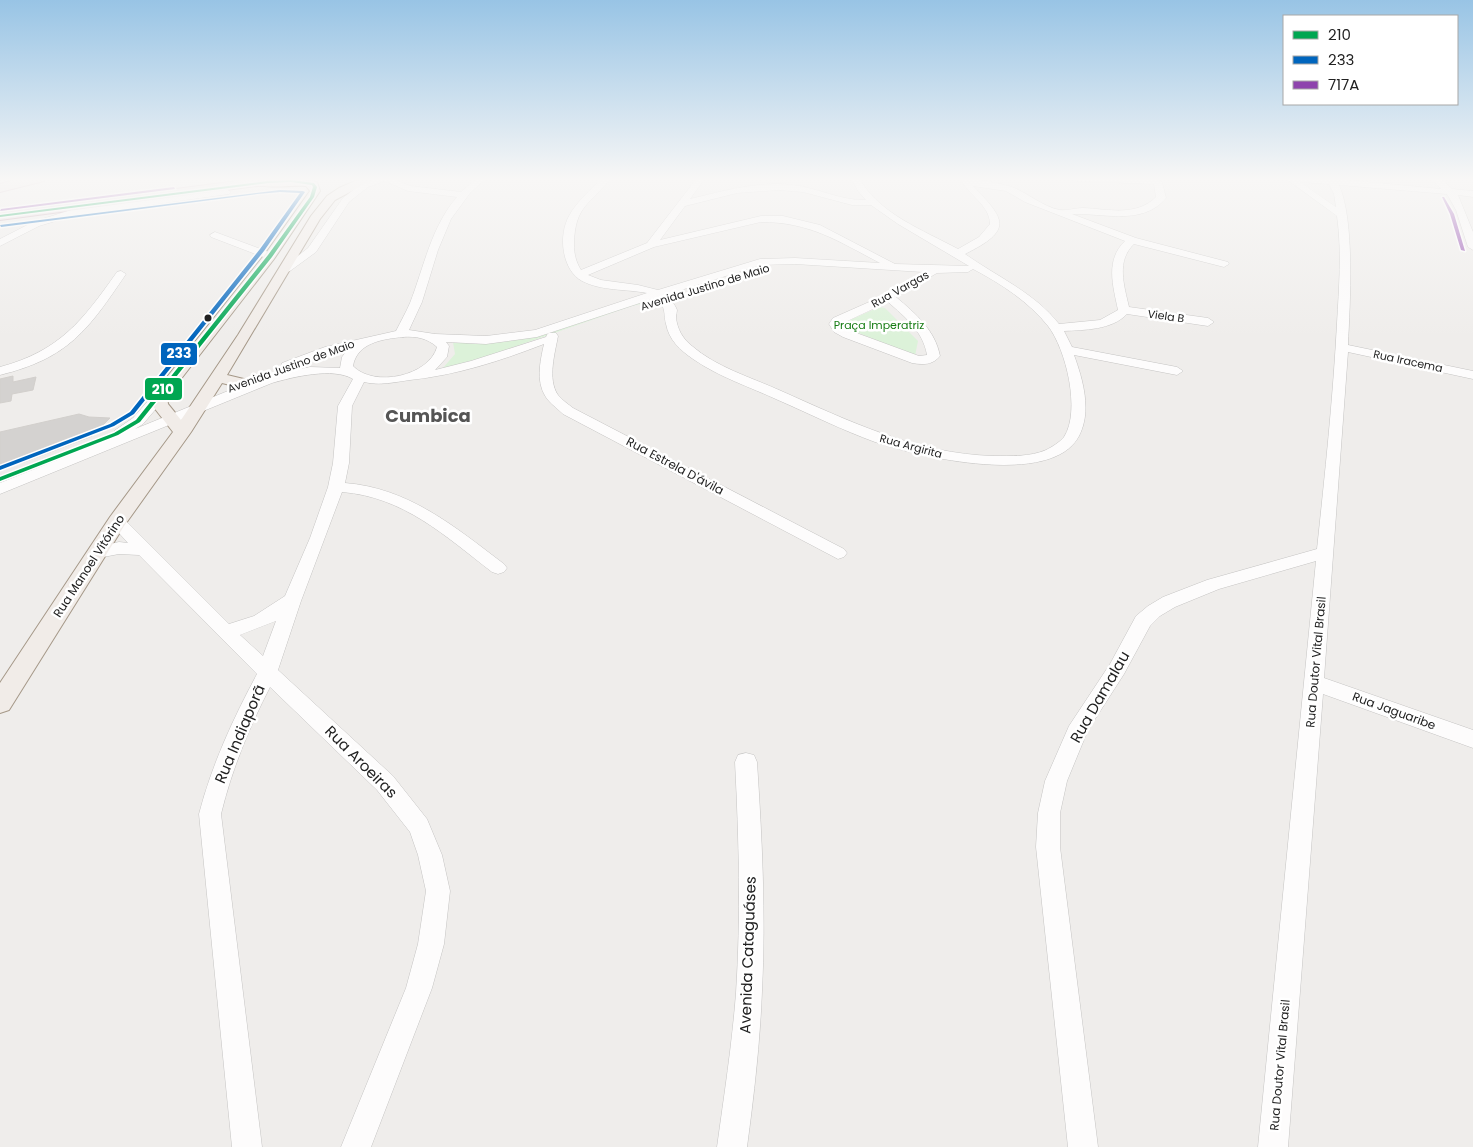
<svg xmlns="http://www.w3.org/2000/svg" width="1473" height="1147" viewBox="0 0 1473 1147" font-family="Poppins,sans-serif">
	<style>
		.park { fill: #dcf2d9 }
		.building { fill: #d4d2d0; stroke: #d2cfcc }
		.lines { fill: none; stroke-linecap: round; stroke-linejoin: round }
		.minor-casing { stroke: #c5c4c3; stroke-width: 1 }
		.major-casing { stroke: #a59888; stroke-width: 2 }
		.highway-casing { stroke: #c2a3b0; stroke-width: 2 }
		.minor { fill: #fdfcfc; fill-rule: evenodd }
		.major { fill: #f1ece8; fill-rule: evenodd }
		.highway { fill: #eae1e3; fill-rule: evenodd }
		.bus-1-casing { stroke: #fff; stroke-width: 3 }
		.bus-2-casing { stroke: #fff; stroke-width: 3 }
		.bus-3-casing { stroke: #fff; stroke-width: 3 }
		.bus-1 { fill: #00a651; fill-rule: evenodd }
		.bus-2 { fill: #0065bd; fill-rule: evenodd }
		.bus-3 { fill: #8e44ad; fill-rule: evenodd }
		.bus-dot { fill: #222; stroke: #fff; stroke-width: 2 }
		.labels { text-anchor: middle; stroke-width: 5; stroke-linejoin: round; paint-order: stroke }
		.far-street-label { font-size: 11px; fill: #222; stroke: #fff }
		.far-park-label { font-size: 11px; fill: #167c14; stroke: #fff }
		.street-label { font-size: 12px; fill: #222; stroke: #fff }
		.near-street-label { font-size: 15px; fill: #222; stroke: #fff }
		.district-label { font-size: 18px; font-weight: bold; fill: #555; stroke: #fff }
		.line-badge { stroke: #fff; stroke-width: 2 }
		.badge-label { font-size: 14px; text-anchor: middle; font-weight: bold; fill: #fff }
	</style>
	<rect width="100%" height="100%" fill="#efedeb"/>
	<!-- park -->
	<path class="park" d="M648,299L650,302L632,306L491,355L442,369L455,354L453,342H499L528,338L627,304Z
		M879,307L885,308L918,341L915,356L839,325Z"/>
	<!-- building -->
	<path class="building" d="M13,376V382L36,377L33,390L12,394L11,401L0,403V379Z
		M79,414L89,417L110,418L92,436L24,462L0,468V432Z"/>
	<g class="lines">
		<defs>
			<path id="minor" d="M378,178H391L410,186L461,192L477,178H486L470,193L451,219L438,250L422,302L409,330L435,334L486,336L535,330L647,293C626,289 601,291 582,281C562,270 558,236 569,216C577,201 591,190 602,178H611C590,205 575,205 574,244C574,254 576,262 581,270L647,243L697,178H705L690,199C724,191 758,181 793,185C818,188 841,201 866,200L858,191L851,178H859C879,214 923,230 958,249L979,237L990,224C990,205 967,194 960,178C970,178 1001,183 1012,187C1028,193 1043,207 1060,210C1067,211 1076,208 1083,208C1108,209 1136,217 1156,197L1154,184L1076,181L1072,178L1158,179L1162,182L1166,198C1143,226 1103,213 1072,214L1136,238L1228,262L1229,264L1224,267L1134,244C1116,261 1124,285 1129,307L1208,318L1214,322L1208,326L1127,314C1112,330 1084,330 1064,331L1072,347L1177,367L1183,371L1177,375L1074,355C1083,380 1092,411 1079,436C1052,488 919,457 875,442C842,430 810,414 778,400C750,387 719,377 693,359C680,350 669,340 666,324C663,311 667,308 655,298L537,337L486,344L446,342L449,346L447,357L435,370L471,361L546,337L548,333H556L558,336C555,353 547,379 558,395C562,400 568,404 573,408L844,549L847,553L844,557L838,559L563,414C558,409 552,405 548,400C535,384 540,362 544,344C500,361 457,375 410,380C395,382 380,386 364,382L352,406L349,463L345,483C409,488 455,527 504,564L507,568L504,572L498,574L492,572C445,536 404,497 342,492L301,601L278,670L393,776L427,819L442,855L450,891L444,944L432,988L371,1147H341L406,988L418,944L426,891L418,855L410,832L377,790L270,687C249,728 232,769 221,814L262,1147H232L199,814C212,764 233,719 257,674L139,555L119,554L98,558L92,556L89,552L92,548L119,542L128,543L109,522L111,518L117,517L123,518L229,624L254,616L285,596L310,538L328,487L333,463L338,406L353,379C333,367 293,377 272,383L0,494V483L120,435L114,431L133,418L154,394L159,393L166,397L143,424L135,429L262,377L310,367L340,368L342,357L348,349L292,369H282L281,366L282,363L325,347L396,331C401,321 406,312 410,303C424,267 431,227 457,197L408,191L385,181L368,187L349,202L316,252L290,271L286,272L281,269L308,248L343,198L362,183ZM973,186L1006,191L1025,202L1125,241C1105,260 1113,286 1118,310L1100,320L1059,324C1035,293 996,276 965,254C1014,230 1005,219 973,186ZM779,190L803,192L852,205H871L898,224L969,266L895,264L820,225L783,216H761L660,240L685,206L737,193ZM761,222C810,222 838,241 880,263L795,258L760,259L658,290L638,285L601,280L588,275L654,247ZM795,264L923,272L885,295L833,318L829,324L834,332L843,337L912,363C923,365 933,365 940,356C935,330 916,314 896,297L937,273L968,272L973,269C1000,283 1029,302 1048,326C1066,349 1081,411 1064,437C1060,442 1052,447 1046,450C1030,457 1010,456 994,456C916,454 849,421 779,390C750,377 716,367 692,346C683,339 677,329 676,317C676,315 677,312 677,310C675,304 669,298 665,295L761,265ZM888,302C905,317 923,331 927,355L919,356L851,331L841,324ZM403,337C416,336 427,338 437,347C429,376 374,388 353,366C357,343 382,339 403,337ZM276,621L263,656L240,635Z
				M1285,178H1335L1336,179L1441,189L1431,178H1440L1452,189L1473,191V197L1458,195L1473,232V250L1468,247L1456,210L1447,194L1339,185C1355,221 1350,303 1348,345L1473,371V379L1348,352L1324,678L1473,730V748L1323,694L1288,1147H1258L1316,561L1219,589L1175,607L1160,616L1150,626L1124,674L1088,730L1067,781L1060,813V847L1098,1147H1068L1036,847L1038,813L1045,781L1069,726L1110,664L1136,616L1148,606L1163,597L1207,580L1317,549C1325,474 1333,399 1337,323C1339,288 1342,251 1337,216ZM1300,182L1329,184L1334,194L1336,207Z
				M226,189L231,192L229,194L72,216L39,226L0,246V239L33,222L71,210Z
				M215,232L274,254L275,256L270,259L266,258L211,237L210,235Z
				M121,271L126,274C88,330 69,358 0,375V367C60,351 83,320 117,272Z
				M746,753L754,755L757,762C762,838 766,915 762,991C760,1043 754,1095 747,1147H717C724,1096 732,1045 736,993C741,916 739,839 735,762L738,755Z"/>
			<path id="major" d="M362,178H376L335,200L320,219L227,375L248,380L250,383L248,386L242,388L222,383L191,432L124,526L9,710L0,713V683L110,517L173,432L152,405L151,397L266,253L310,191L306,186C295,185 261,189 255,184L260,181L293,179L317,182L320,191L274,259L167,397L168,404L181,420L238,335L311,216L327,196L339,188Z"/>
			<path id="highway" d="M20,178H46L44,181L0,192V184Z
				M260,178H293L287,182L0,220V212Z"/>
		</defs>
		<!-- minor casing -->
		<use href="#minor" class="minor-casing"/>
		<!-- major casing -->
		<use href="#major" class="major-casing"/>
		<!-- highway casing -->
		<use href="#highway" class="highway-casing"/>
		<!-- minor -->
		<use href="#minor" class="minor"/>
		<!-- major -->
		<use href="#major" class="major"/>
		<!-- highway -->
		<use href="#highway" class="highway"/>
		<defs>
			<path id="bus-1" d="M291,180L314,183L317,187L314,197L272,257L140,422L118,435L0,481V477L114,433L136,420L268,255L310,197L313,187L312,185L291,182L268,183L0,217V215L268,181Z"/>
			<path id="bus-2" d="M280,190L303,191L305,192L264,251L134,414L114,426L0,470V466L110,424L130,412L260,249L300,193L280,192L257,194L1,227L0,225Z"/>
			<path id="bus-3" d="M174,187L175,189L0,211L1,209Z
				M1442,197H1444L1454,214L1465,251L1461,250L1450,214Z"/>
		</defs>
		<!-- bus-1 casing -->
		<use href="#bus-1" class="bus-1-casing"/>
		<!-- bus-2 casing -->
		<use href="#bus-2" class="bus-2-casing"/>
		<!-- bus-3 casing -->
		<use href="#bus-3" class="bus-3-casing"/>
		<!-- bus-1 -->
		<use href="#bus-1" class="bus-1"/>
		<!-- bus-2 -->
		<use href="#bus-2" class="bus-2"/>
		<!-- bus-3 -->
		<use href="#bus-3" class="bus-3"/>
	</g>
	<!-- sky -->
	<linearGradient id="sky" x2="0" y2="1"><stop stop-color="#98c4e5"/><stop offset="0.53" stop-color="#f8f7f6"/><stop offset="1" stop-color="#f8f7f6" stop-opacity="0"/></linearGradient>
	<rect width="1473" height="338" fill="url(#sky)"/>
	<!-- markers -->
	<circle class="bus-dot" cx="208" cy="318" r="4.5"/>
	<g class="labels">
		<!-- far-street labels -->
		<g class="far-street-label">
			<text transform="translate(705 287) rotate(-17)" y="4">Avenida Justino de Maio</text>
			<text transform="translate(900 289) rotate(-29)" y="4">Rua Vargas</text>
			<text transform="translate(1166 316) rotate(8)" y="4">Viela B</text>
			<text transform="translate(1408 361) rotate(12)" y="4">Rua Iracema</text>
			<text transform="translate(291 366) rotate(-20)" y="4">Avenida Justino de Maio</text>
			<text transform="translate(911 446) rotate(15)" y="4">Rua Argirita</text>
		</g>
		<!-- far-park labels -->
		<g class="far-park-label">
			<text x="879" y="329">Praça Imperatriz</text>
		</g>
		<!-- street labels -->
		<g class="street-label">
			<text transform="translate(675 466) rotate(28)" y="4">Rua Estrela D'ávila</text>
			<text transform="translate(89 566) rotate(-57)" y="4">Rua Manoel Vitórino</text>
			<text transform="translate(1316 662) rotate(-85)" y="4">Rua Doutor Vital Brasil</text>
			<text transform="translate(1394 711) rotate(20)" y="4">Rua Jaguaribe</text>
			<text transform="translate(1280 1065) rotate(-85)" y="4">Rua Doutor Vital Brasil</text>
		</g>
		<!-- near-street labels -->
		<g class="near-street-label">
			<text transform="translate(1100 697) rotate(-60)" y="5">Rua Damalau</text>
			<text transform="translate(240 734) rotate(-67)" y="5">Rua Indiaporã</text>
			<text transform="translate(361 762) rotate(45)" y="5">Rua Aroeiras</text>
			<text transform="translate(748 955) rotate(-88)" y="5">Avenida Cataguáses</text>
		</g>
		<!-- district labels -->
		<g class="district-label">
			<text x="428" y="422">Cumbica</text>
		</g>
	</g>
	<g class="line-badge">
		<rect x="160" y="342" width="38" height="24" rx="5" fill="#0065bd"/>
		<rect x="144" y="377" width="39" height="24" rx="5" fill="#00a651"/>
	</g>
	<g class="badge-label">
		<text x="179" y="358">233</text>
		<text x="163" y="394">210</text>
	</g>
	<!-- legend -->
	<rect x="1283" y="15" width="175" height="90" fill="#ffffff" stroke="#a7a7a7"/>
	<rect x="1293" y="31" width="25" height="8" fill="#00a651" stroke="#a7a7a7"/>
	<text x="1328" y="40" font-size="15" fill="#222222">210</text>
	<rect x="1293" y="56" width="25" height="8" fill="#0065bd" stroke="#a7a7a7"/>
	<text x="1328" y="65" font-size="15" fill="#222222">233</text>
	<rect x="1293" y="81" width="25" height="8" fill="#8e44ad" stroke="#a7a7a7"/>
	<text x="1328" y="90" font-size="15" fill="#222222">717A</text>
</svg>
